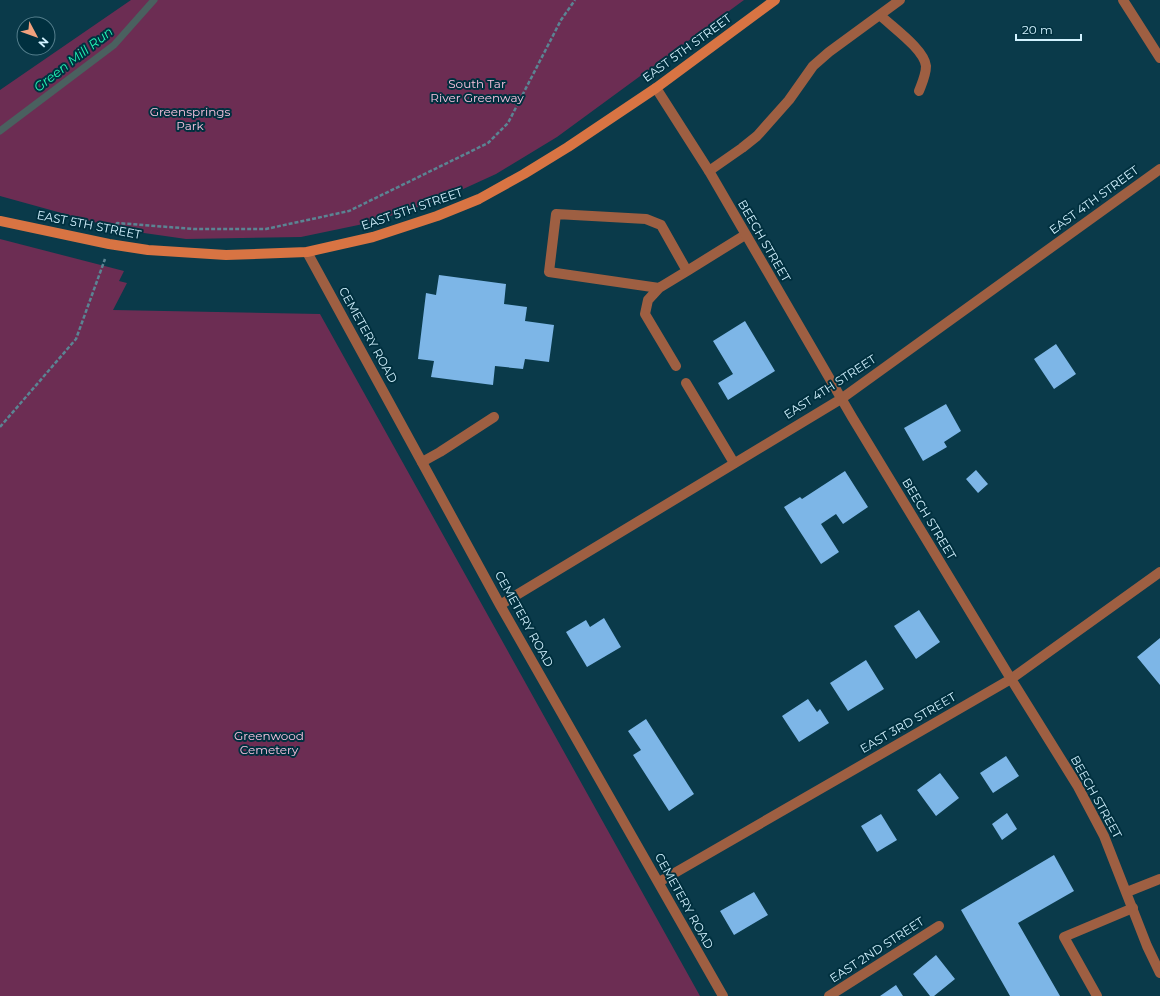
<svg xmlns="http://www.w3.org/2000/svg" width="1160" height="996" viewBox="0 0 1160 996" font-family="Montserrat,sans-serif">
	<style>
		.green { fill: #6c2d53 }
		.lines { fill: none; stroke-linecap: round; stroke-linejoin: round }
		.stream { stroke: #4a605f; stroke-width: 7 }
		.building { fill: #7db6e7 }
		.path { stroke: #5b8493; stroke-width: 2.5; stroke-dasharray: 4 2; stroke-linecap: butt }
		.lane { stroke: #9e5f42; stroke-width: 10 }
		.street { stroke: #9e5f42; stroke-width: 10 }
		.secondary { stroke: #d87443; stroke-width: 10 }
		.labels { text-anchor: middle; stroke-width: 4; stroke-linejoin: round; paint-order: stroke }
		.street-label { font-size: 12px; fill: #d2f2ff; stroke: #00303f }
		.park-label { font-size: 12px; fill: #f8c3df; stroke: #00303f }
		.water-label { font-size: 13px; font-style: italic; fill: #23f5b5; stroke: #00303f }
	</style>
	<rect width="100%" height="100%" fill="#0a3a4a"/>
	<!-- green -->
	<path class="green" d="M131,0H744L557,137L496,174L437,201L368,223L301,237L186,239L123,230L0,196V90Z
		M0,239L124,271L119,281L127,283L113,310L320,314L700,996H0Z"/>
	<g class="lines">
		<!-- stream -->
		<path class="stream" d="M0,131L114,45L154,0"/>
	</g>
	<!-- building -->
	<path class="building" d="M439,275L506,284L504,304L527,307L525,321L554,325L549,362L525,359L523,369L495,366L493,385L431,377L434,361L418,359L426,293L436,295Z
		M745,321L775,371L728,400L718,383L733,374L713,341Z
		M1056,344L1076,374L1054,389L1034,359Z
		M946,404L961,431L944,442L947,447L923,461L904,428Z
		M976,470L988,484L978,493L966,479Z
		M845,471L868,507L843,524L836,514L821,524L839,552L821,564L784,507L800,497L802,499Z
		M919,610L940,642L916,659L894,626Z
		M604,618L621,647L587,667L566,632L586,620L590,627Z
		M1160,638V685L1137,657Z
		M866,660L884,689L848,711L830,683Z
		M808,699L817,712L820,709L829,723L799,742L782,716Z
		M646,719L694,794L669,811L633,755L641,750L628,731Z
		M1006,756L1019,776L993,793L980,773Z
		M940,773L959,798L936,816L917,790Z
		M1007,813L1017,829L1002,840L992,824Z
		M881,814L897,840L877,852L861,826Z
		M1054,855L1074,891L1018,923L1060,996H1010L961,910Z
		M754,892L768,915L734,935L720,911Z
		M936,955L955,979L934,996H930L913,974Z
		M896,985L903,996H880Z"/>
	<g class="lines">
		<!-- path -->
		<path class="path" d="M114,230L117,223L194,229H266L349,211L488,143L508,123L561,20L575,0
			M0,427L76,339L105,259"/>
		<!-- lane -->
		<path class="lane" d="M1123,0L1160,58
			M880,15C892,27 924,49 926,66C926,75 922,83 919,91
			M709,171L742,148L757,136L789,100L813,66L829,52L900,0
			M687,271L659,288L549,272L556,214L646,219L661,225L687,271L745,235
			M659,288L648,300L645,314L676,366
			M686,383L734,463
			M422,462L440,452L494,417
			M1097,996L1064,937L1133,908"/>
		<!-- street -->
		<path class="street" d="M656,88L709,171L852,417L1011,679L1077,785L1104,836L1147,946L1160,973
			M307,252L500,605L723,996
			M500,605L841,399L1160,169
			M659,882L1011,679L1160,572
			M1127,892L1160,879
			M829,996L939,926"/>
		<!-- secondary -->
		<path class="secondary" d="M0,221L109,244L148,250L226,255L307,252L373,237L437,216L479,199L524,174L568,147L656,88L775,0"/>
	</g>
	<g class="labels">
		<!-- street labels -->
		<g class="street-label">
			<text transform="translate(687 48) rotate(-36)" y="4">EAST 5TH STREET</text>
			<text transform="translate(1094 200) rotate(-36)" y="4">EAST 4TH STREET</text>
			<text transform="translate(412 209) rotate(-19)" y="4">EAST 5TH STREET</text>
			<text transform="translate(89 225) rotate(11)" y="4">EAST 5TH STREET</text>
			<text transform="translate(764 241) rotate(60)" y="4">BEECH STREET</text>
			<text transform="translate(368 335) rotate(61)" y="4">CEMETERY ROAD</text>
			<text transform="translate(830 387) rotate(-33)" y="4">EAST 4TH STREET</text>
			<text transform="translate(929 519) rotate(59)" y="4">BEECH STREET</text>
			<text transform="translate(524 619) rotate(61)" y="4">CEMETERY ROAD</text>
			<text transform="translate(908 723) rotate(-30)" y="4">EAST 3RD STREET</text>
			<text transform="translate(1096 797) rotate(61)" y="4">BEECH STREET</text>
			<text transform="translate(684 901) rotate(61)" y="4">CEMETERY ROAD</text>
			<text transform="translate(877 950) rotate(-33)" y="4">EAST 2ND STREET</text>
		</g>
		<!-- park labels -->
		<g class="park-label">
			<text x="477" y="88">South Tar<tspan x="477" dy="14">River Greenway</tspan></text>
			<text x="190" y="116">Greensprings<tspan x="190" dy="14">Park</tspan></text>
			<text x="269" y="740">Greenwood<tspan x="269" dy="14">Cemetery</tspan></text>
		</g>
		<!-- water labels -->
		<g class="water-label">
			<text transform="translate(73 59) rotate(-38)" y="5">Green Mill Run</text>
		</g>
	</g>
	<!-- north arrow -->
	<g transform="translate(36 36) rotate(131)"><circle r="19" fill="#00303f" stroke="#547e8c"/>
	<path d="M0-3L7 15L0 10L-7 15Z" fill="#f1a17d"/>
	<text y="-6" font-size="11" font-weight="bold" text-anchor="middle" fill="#d2f2ff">N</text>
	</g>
	<!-- scale -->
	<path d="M1016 34v6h65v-6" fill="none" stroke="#d2f2ff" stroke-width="2"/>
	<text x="1022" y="34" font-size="12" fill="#d2f2ff" stroke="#00303f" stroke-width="3" paint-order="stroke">20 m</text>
</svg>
